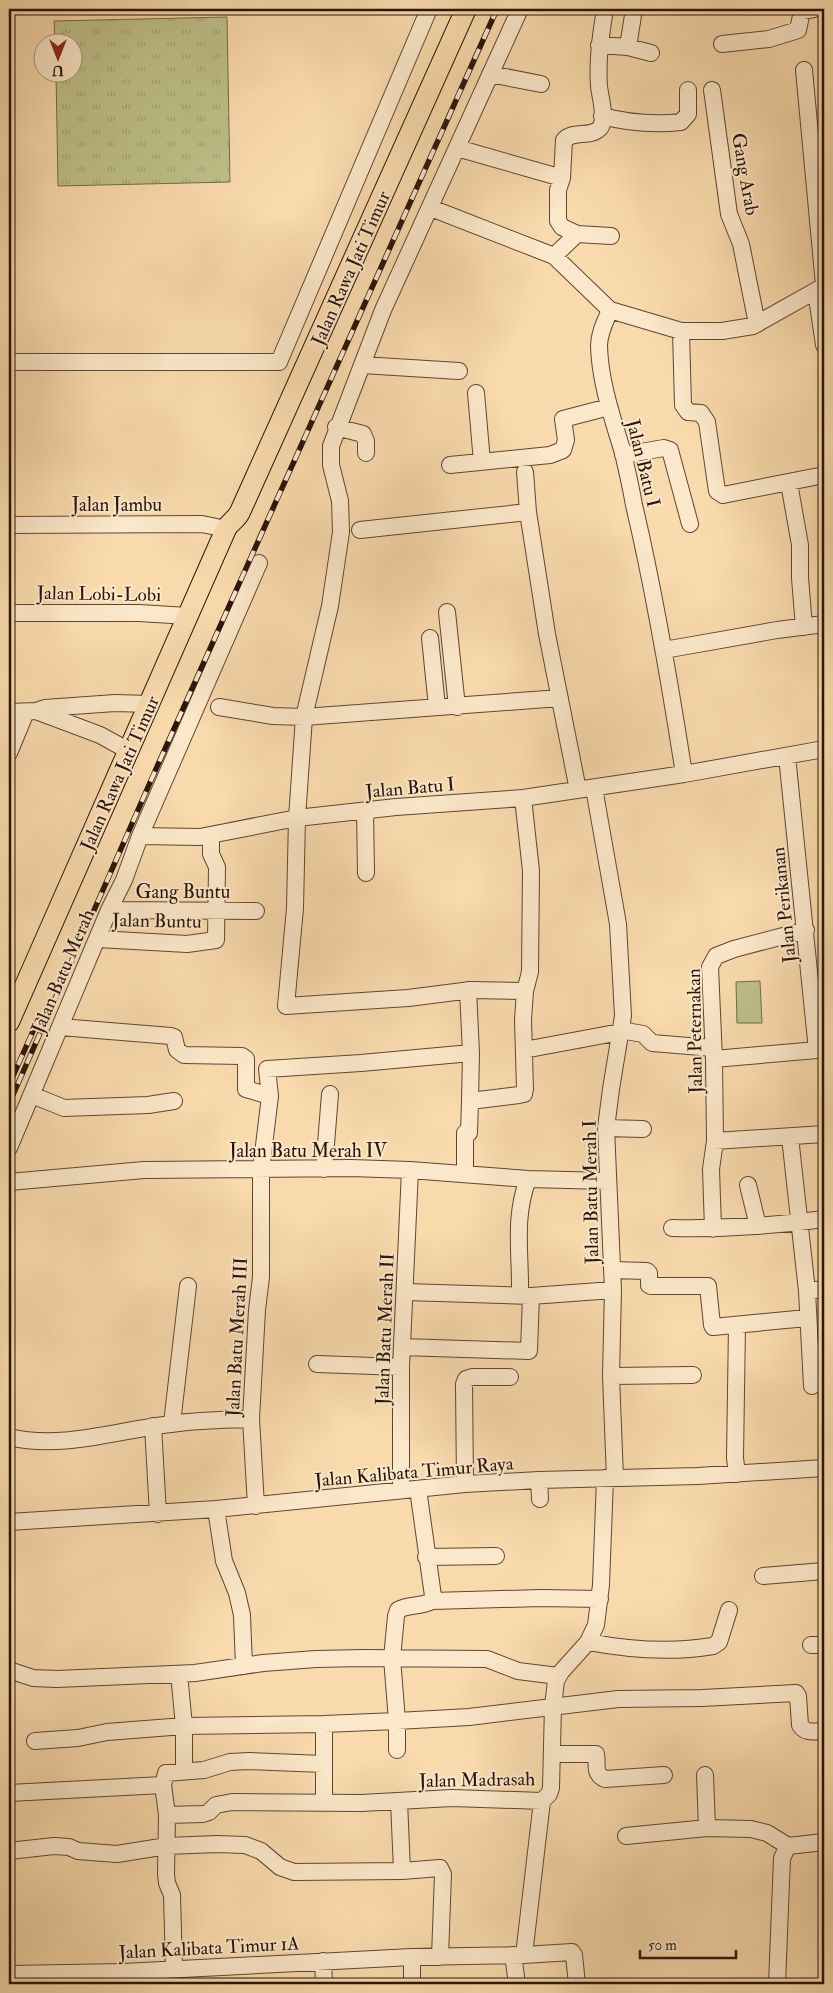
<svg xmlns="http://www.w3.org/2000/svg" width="833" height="1993" viewBox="0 0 833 1993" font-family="'IM FELL Double Pica',serif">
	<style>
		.grass { fill: url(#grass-tufts); stroke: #746a4a }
		.garden { fill: #bec089; stroke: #746a4a }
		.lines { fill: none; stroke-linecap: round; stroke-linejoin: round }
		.minor-casing { stroke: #5e4633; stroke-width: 18 }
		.major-casing { stroke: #2a140b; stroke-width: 22 }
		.minor { stroke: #fbe7c9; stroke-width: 16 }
		.major { stroke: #f9daac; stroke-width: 20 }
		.rail-casing { stroke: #2a140b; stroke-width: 5.5 }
		.rail { stroke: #fbe7c9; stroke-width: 4; stroke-dasharray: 11; stroke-linecap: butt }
		.labels { text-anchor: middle; stroke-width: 4; stroke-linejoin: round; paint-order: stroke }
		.street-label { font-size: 19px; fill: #2a140b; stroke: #fbe7c9 }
	</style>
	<defs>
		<pattern id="grass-tufts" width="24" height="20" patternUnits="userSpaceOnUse" patternTransform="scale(1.25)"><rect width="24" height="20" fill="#bec089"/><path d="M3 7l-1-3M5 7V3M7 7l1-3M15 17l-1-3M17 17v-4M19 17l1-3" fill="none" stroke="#a3a475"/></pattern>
	</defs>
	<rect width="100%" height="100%" fill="#f9daac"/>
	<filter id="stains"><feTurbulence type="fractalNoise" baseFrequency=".004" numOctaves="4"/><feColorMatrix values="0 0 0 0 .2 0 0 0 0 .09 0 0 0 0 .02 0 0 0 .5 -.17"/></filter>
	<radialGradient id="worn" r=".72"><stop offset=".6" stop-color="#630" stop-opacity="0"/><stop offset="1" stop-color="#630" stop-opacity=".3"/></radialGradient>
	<!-- grass -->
	<path class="grass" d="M227,17L230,182L58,186L56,73L72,72V42H55L54,21Z"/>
	<!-- garden -->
	<path class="garden" d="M760,981L762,1023H737L736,982Z"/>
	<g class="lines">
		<defs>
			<path id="minor" d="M520,9L383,310L331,446V465L340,501L341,532L330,606L304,717L297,818L295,908L286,1006L408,998L471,990L525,991
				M722,44L769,39L798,30L802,11L814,9
				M599,45L628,47L651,53
				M628,47L634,9
				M804,70L824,285
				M490,74L541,84
				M712,90L729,214L741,244L757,324
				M602,116C629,123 654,125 681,122L688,114V90
				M457,148L562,178
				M431,208L554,256L610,310L681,331H722L753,326L824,286
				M577,234L562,227L558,221V190L562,178L564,140C573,130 591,138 600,128C607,119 600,97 599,86C597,60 601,34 605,9
				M554,256L577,234L611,236
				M816,291L824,345
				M610,310C605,322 599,333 599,346C600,383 613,419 623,453C627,470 631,488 634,505C655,594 670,684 684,774
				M681,331L683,405L688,412L701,413L707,422L717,491L723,495L824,475
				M9,362H279L429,9
				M362,365L459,371
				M476,393L482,462
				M336,427L363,434L366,441V453
				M623,455L664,448L670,450L690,524
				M450,465L550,455L563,450L566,440L563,419L609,407
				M525,472L528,512L547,634L578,790
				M789,483L800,545V578L804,627
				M9,525L202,524L226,529
				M360,530L528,512
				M447,612L457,707
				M9,613H139L188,616
				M430,638L437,707
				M664,650L777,630L824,624
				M219,707L273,716L304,717L560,698
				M36,711L100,735L129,751
				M9,712L36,711L45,708L115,703L150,704
				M9,753L26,712
				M787,756L817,1050H824
				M594,788L618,924L623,1016L611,1089L606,1128L613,1290L611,1376L615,1478
				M365,811L366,873
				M140,836L200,837L297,818L396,807L523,798L684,774L824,749
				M109,910L256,911
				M98,939L187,944L216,940L217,867L211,854V835
				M468,990L471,1053L470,1101
				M60,1027L171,1036L174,1037L177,1050L184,1055L242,1056L246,1059V1089L270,1096
				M524,1050L626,1031L643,1034L652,1043L713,1048
				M714,1059L817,1050
				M32,1095L64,1108L148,1105L174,1101
				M606,1128L643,1129
				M790,1137L807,1291L812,1386
				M715,1141L824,1134
				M9,1148L109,910L124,880L140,836L259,563
				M324,1169L330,1094
				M465,1174V1133H469L470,1101L519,1095L524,1094L525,1089L523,1020L525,991L530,972L531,871L523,798
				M9,1182L144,1170L351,1168L410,1170L528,1179L608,1181
				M748,1185L758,1226
				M672,1228C723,1229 773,1226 824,1219
				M713,1229L711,1169L715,1141L714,1059L710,967L716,956L734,949L806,930
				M612,1270L647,1271L649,1273V1285L651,1286H708L712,1325L713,1327L807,1318
				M807,1291L824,1289
				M406,1292L531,1296L613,1290
				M520,1296C521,1255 513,1219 528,1179
				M737,1325L735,1458L737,1474
				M402,1347L529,1351L531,1296
				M317,1364L401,1367
				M611,1376L693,1375
				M172,1423L188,1286
				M153,1426L158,1514
				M9,1437C62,1450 118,1430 171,1424C197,1420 224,1420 251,1419
				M539,1480L540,1499
				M465,1484L464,1384L466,1379L472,1377H510
				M418,1489L433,1596L432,1601
				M401,1490V1367L410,1170
				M256,1506L251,1419L257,1310L261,1277V1170L270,1096L267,1069L361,1063L471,1053
				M216,1509L224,1561L237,1593L242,1615L244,1666
				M9,1522L216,1509L465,1484L539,1480L698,1476L824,1468
				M426,1557L496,1556
				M763,1576L824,1571
				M588,1642C630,1650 671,1653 713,1646L719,1642L729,1610
				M811,1645H824
				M9,1670L33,1678L57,1679L195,1673L263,1663L316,1659L363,1658L487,1659L518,1671L558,1676
				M179,1674L184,1726V1771
				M324,1724V1803
				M35,1741L78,1738L107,1732L184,1726L324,1724L397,1721L469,1717L618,1699L702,1698L796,1693L798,1696L800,1725C805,1734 815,1731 824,1731
				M397,1750V1721L392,1658L396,1616L398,1610C409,1604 421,1607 432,1601L541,1598L600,1599
				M552,1754H596C598,1764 593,1774 605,1779L664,1775
				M705,1775L707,1828
				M9,1793L163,1785
				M399,1801L402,1871
				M167,1815L203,1814L209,1812L216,1805L232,1802L361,1803L452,1798L542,1801L549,1794L551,1788L553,1706L556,1681L561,1672L588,1642L596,1625L601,1585L605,1478
				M626,1836L707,1828L751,1829L767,1833L788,1846
				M9,1851L54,1846L69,1847L78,1851L117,1854L167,1846L217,1844L245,1845L261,1851L280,1867L294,1872L402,1871L440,1868L443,1874L440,1957
				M513,1955L517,1984
				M524,1955L572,1952L574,1955L577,1984
				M323,1961L324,1984
				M174,1968L172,1895L167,1883L166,1874L167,1815L163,1785L166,1773L204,1770L230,1762L249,1761L323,1764
				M9,1974L124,1972L412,1957L524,1955L542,1801
				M412,1984V1957
				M777,1984L782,1858L788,1846L824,1842"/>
			<path id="major" d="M9,1022L226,529C230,522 236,520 240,512L466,9"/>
		</defs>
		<!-- minor casing -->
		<use href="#minor" class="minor-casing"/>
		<!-- major casing -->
		<use href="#major" class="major-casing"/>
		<!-- minor -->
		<use href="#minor" class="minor"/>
		<!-- major -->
		<use href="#major" class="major"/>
		<defs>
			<path id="rail" d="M9,1085L38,1020
				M9,1104L156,769L497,9"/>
		</defs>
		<!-- rail casing -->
		<use href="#rail" class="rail-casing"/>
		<!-- rail -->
		<use href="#rail" class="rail"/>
	</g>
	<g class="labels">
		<!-- street labels -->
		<g class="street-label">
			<text transform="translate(746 174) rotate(80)" y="7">Gang Arab</text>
			<text transform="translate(350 268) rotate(-66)" y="7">Jalan Rawa Jati Timur</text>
			<text transform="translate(644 463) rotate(76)" y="7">Jalan Batu I</text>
			<text x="117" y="511">Jalan Jambu</text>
			<text transform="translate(99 593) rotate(1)" y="7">Jalan Lobi-Lobi</text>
			<text transform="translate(119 773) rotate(-66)" y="7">Jalan Rawa Jati Timur</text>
			<text transform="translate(410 787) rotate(-5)" y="7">Jalan Batu I</text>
			<text x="183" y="898">Gang Buntu</text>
			<text transform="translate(783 905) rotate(-96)" y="7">Jalan Perikanan</text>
			<text transform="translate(157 920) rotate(1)" y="7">Jalan Buntu</text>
			<text transform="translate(62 971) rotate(-67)" y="7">Jalan Batu Merah</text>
			<text transform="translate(694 1031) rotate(-91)" y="7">Jalan Peternakan</text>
			<text x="308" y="1157">Jalan Batu Merah IV</text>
			<text transform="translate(590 1192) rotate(-91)" y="7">Jalan Batu Merah I</text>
			<text transform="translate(384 1329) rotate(-88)" y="7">Jalan Batu Merah II</text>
			<text transform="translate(236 1337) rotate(-87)" y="7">Jalan Batu Merah III</text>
			<text transform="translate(414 1471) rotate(-5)" y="7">Jalan Kalibata Timur Raya</text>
			<text transform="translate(477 1779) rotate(-1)" y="7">Jalan Madrasah</text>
			<text transform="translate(209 1947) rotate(-3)" y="7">Jalan Kalibata Timur 1A</text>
		</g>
	</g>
	<!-- margin -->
	<rect width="833" height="1993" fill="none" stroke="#f9daac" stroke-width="30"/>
	<rect x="10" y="10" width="813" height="1973" fill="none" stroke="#2a140b" stroke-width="2.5"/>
	<rect x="15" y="15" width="803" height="1963" fill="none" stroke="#2a140b"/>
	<!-- north arrow -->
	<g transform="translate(58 58) rotate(180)"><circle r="24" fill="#fbe7c9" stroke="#a7937d"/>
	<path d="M0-4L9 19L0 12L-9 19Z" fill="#8f2418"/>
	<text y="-8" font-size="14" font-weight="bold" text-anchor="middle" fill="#2a140b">U</text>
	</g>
	<!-- scale -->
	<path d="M640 1950v8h96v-8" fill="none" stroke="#2a140b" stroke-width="2.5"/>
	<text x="648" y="1950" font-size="15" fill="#2a140b" stroke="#fbe7c9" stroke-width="4" paint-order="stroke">50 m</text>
	<rect width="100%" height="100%" filter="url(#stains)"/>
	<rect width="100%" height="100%" fill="url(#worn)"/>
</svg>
